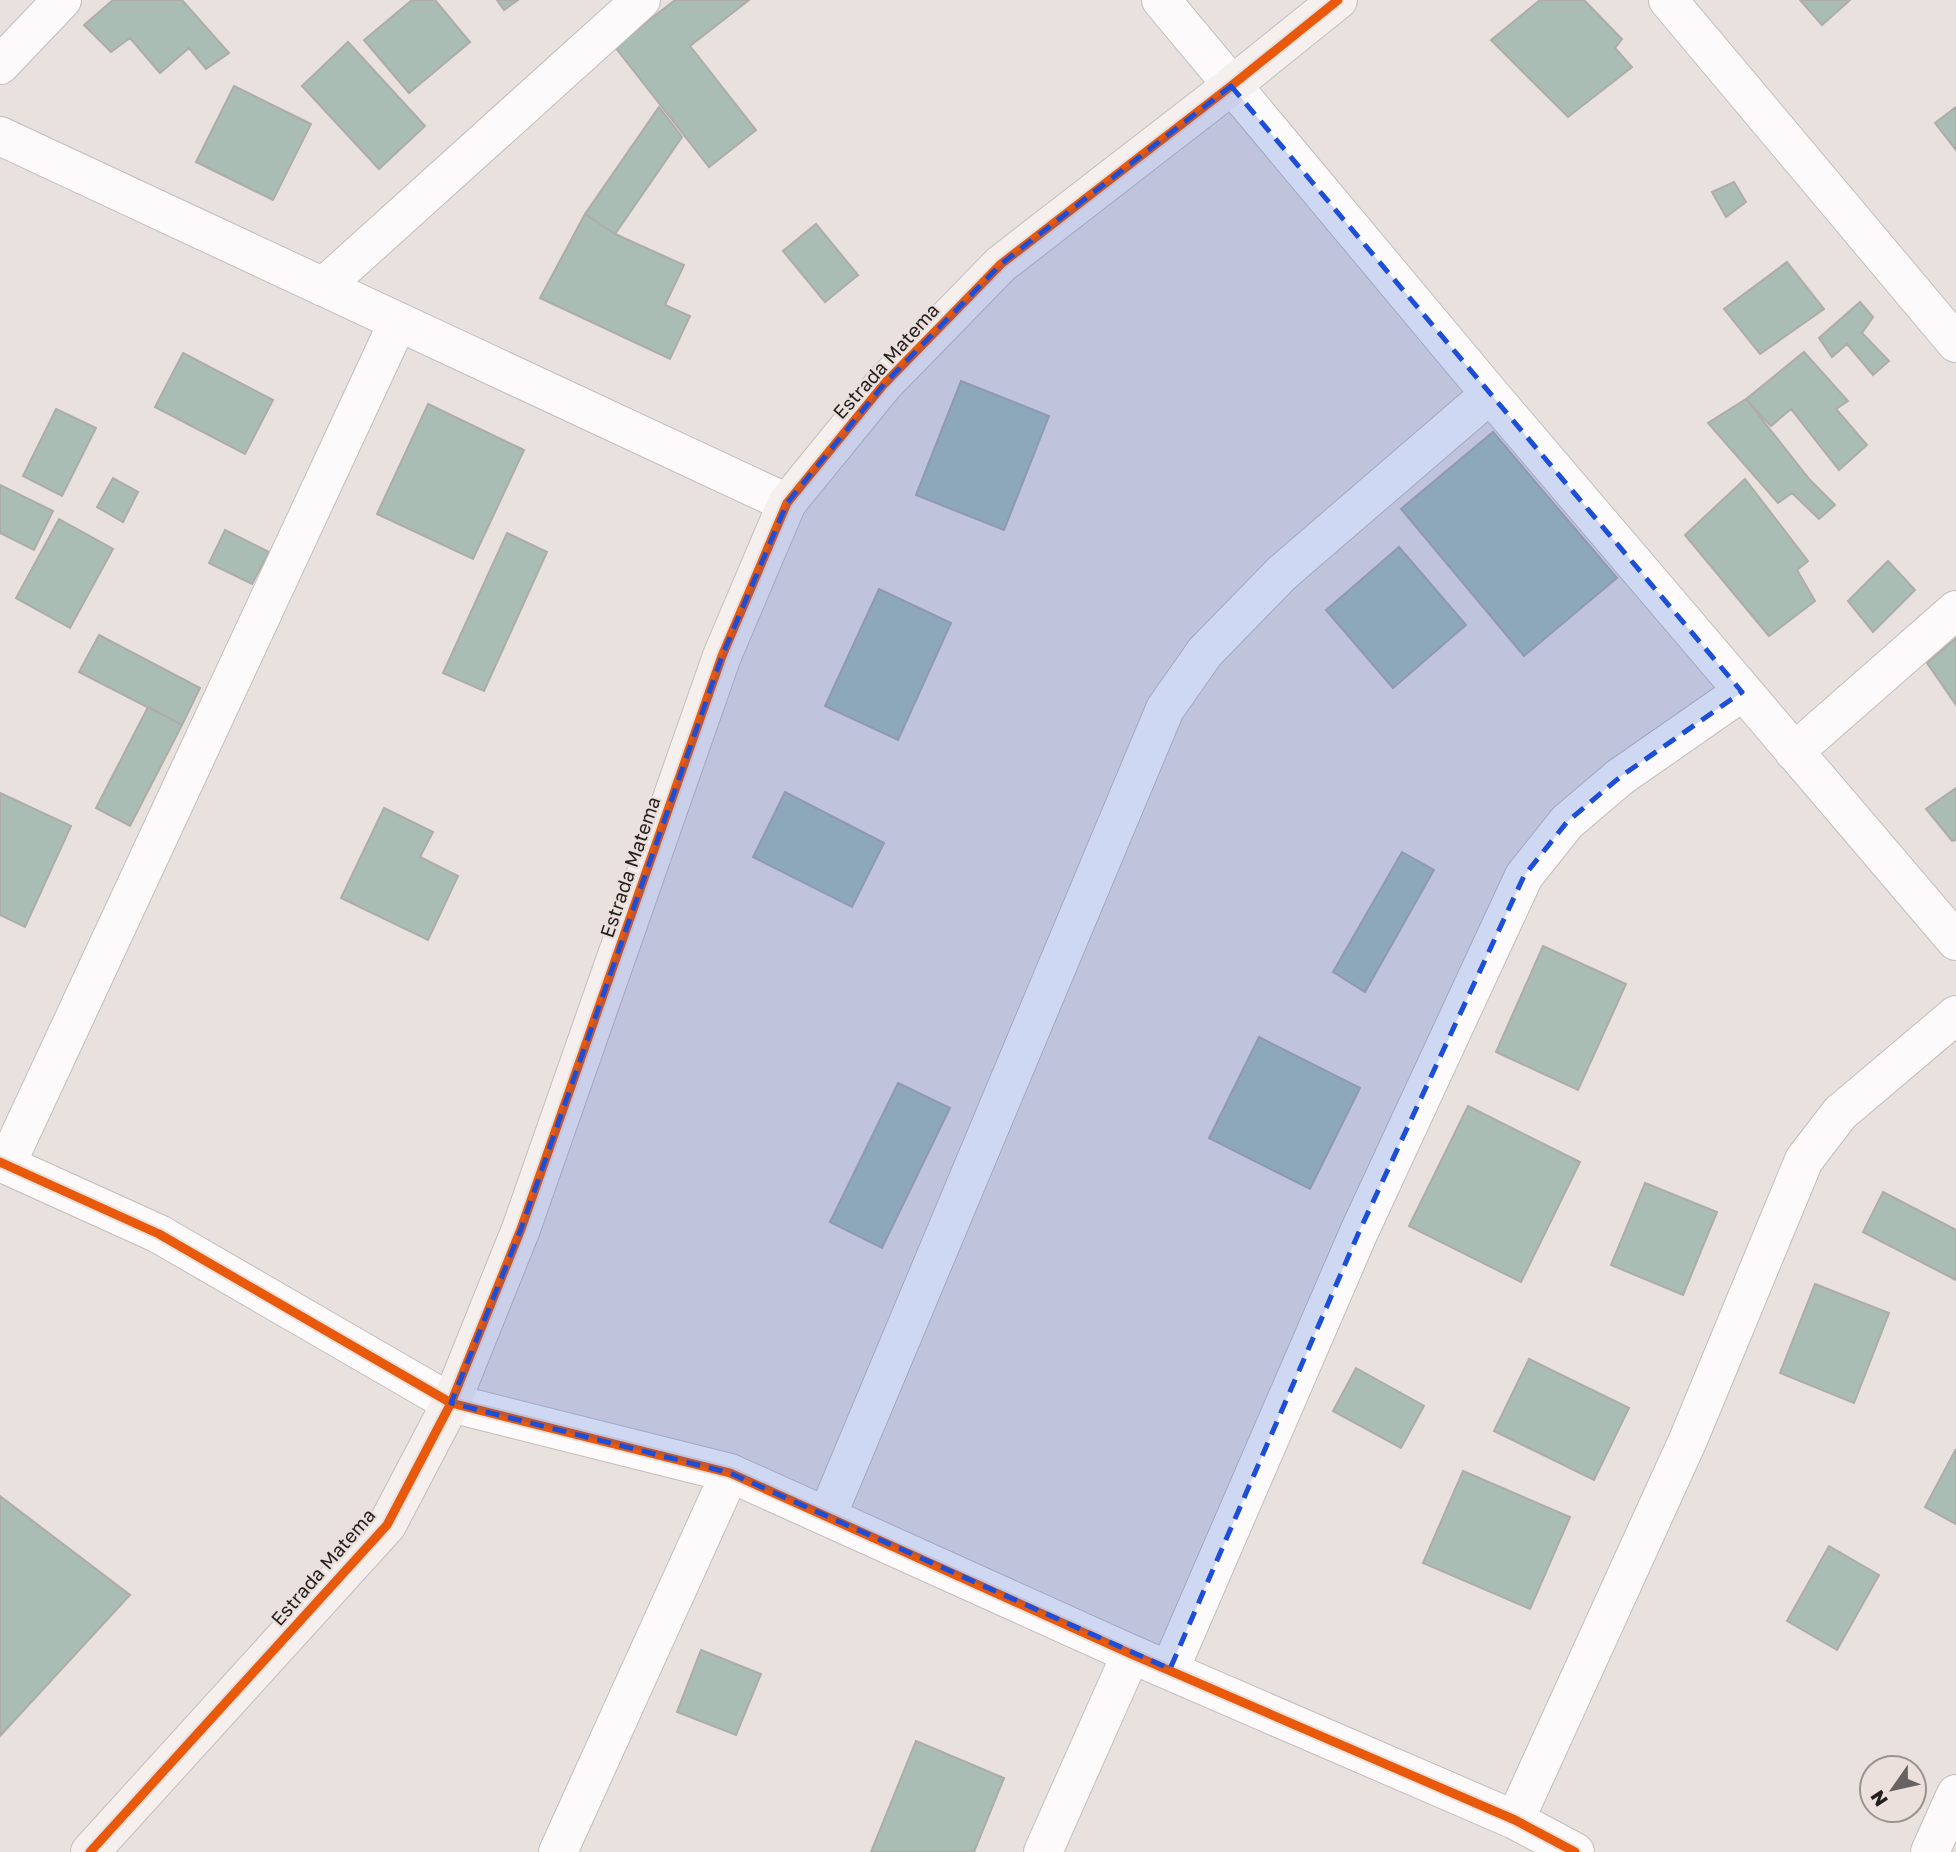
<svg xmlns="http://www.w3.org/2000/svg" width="1956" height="1852" viewBox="0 0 1956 1852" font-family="'Golos Text',sans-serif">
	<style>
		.building { fill: #a9bdb5; stroke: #adaca9; stroke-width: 2 }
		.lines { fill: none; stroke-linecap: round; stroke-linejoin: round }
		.street-casing { stroke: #c3bebc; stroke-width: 40 }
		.secondary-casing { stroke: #c3bebc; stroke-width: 40 }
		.street { stroke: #fcfafa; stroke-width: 38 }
		.secondary { stroke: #f5f0ee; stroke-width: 38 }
		.cycleway-casing { stroke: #ebe0db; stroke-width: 13 }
		.cycleway { stroke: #e8590c; stroke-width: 9 }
		.marked { fill: #1d4ed8; fill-opacity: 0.2; stroke: #1d4ed8; stroke-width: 5; stroke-dasharray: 14 9; stroke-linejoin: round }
		.labels { text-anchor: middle; stroke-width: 5; stroke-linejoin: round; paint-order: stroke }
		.street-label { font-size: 19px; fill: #231f1e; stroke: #ebe0db }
	</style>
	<rect width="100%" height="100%" fill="#e8e1de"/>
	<!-- building -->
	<path class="building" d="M113,0H182L229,53L206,69L189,48L160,73L130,38L111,52L84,25Z
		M412,0H435L470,42L409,93L364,40Z
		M497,0H518L504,10Z
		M675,0H749L690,46L756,130L709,167L615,47Z
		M1540,0H1584L1622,39L1615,48L1632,67L1568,117L1491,40Z
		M1800,0H1850L1822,25Z
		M348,42L425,126L379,169L302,86Z
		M234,86L311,124L273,200L196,162Z
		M659,107L682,137L615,234L585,214Z
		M1956,107V150L1935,123Z
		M1734,182L1746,202L1726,217L1712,192Z
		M585,214L615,234L684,265L665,305L690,316L670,359L540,298Z
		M816,224L858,275L825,302L783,251Z
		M1787,262L1824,309L1760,354L1724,309Z
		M1860,302L1873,317L1862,333L1889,361L1873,375L1847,344L1832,357L1819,338Z
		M1804,352L1848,401L1836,409L1867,445L1839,470L1791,409L1771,426L1746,399Z
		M183,353L273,400L245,454L155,407Z
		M961,381L1049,416L1004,530L916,495Z
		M1746,399L1810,480L1835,505L1819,519L1792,493L1778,503L1708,423Z
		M428,404L524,450L473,559L377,514Z
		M56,409L96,428L62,496L23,476Z
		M1493,432L1617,578L1524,656L1401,509Z
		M113,478L138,492L123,522L97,507Z
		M1745,479L1808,561L1797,570L1815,601L1769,636L1685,535Z
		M0,485L53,511L34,550L0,533Z
		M59,519L113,549L70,628L16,598Z
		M225,530L269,552L252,584L209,563Z
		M507,533L547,552L484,691L443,673Z
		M1399,547L1466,625L1393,688L1326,610Z
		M1888,561L1915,590L1873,632L1848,601Z
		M879,589L951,623L898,740L825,706Z
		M99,635L200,688L182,725L79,672Z
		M1956,638V705L1927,663Z
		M148,707L182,725L130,826L96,808Z
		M1956,788V840L1952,841L1926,809Z
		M785,792L884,843L852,907L753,857Z
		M0,793L71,826L25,927L0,915Z
		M384,808L433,832L420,857L458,876L428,940L341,898Z
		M1402,852L1434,870L1365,992L1333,972Z
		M1543,946L1626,984L1578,1090L1496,1052Z
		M1259,1037L1360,1088L1310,1189L1209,1138Z
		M898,1083L950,1108L882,1248L830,1222Z
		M1468,1106L1580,1162L1521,1282L1409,1226Z
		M1645,1183L1717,1212L1683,1295L1611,1265Z
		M1883,1192L1956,1230V1280L1863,1232Z
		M1815,1284L1889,1313L1854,1403L1780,1373Z
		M1529,1359L1629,1408L1594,1480L1494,1431Z
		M1356,1368L1424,1406L1401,1448L1333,1411Z
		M1956,1449V1524L1925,1507Z
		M1463,1471L1570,1517L1530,1609L1423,1563Z
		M0,1496L130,1595L0,1736Z
		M1829,1546L1879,1575L1837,1650L1787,1621Z
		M701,1650L761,1674L736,1735L677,1712Z
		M916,1741L1004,1778L974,1852H871Z"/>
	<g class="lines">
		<defs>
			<path id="street" d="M1161,0L1490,394L1956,941
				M1668,0L1956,343
				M0,65L62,0
				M0,136L787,503
				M323,287L641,0
				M1794,752L1956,610
				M0,1162L159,1234L451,1403L730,1473L1131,1654L1515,1820L1575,1852
				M6,1165L398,322
				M827,1516L1165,709L1205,652L1282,573L1490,394
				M1170,1669L1359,1232L1524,876L1567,822L1620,777L1742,692
				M1515,1820L1688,1440L1804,1160L1840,1113L1956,1015
				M558,1852L730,1473
				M1043,1852L1131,1654
				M1930,1852L1956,1794"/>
			<path id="secondary" d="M90,1852L387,1525L451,1403L521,1229L722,656L787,503L884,384L1001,264L1231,86L1338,0"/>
		</defs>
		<!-- street casing -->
		<use href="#street" class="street-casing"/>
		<!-- secondary casing -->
		<use href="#secondary" class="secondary-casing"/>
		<!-- street -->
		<use href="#street" class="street"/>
		<!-- secondary -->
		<use href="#secondary" class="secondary"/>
		<defs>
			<path id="cycleway" d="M0,1162L159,1234L451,1403L730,1473L1131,1654L1515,1820L1575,1852
				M90,1852L387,1525L451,1403L521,1229L722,656L787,503L884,384L1001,264L1231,86L1338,0"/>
		</defs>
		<!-- cycleway casing -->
		<use href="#cycleway" class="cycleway-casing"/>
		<!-- cycleway -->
		<use href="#cycleway" class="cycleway"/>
	</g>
	<!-- marked area -->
	<path class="marked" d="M1231,86L1742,692L1620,777L1567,822L1524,876L1359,1232L1170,1669L730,1473L451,1403L521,1229L722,656L787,503L884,384L1001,264Z"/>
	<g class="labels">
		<!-- street labels -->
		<g class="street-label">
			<text transform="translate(886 361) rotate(-48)" y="7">Estrada Matema</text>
			<text transform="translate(630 867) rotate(-71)" y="7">Estrada Matema</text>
			<text transform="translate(323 1567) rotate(-49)" y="7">Estrada Matema</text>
		</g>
	</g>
	<!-- north arrow -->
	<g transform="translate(1893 1789) rotate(236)"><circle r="33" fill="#ebe0db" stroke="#9b938f" stroke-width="2"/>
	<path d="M0-5L12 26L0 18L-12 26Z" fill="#686361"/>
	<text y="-10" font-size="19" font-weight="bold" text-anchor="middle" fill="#231f1e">N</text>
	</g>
</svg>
